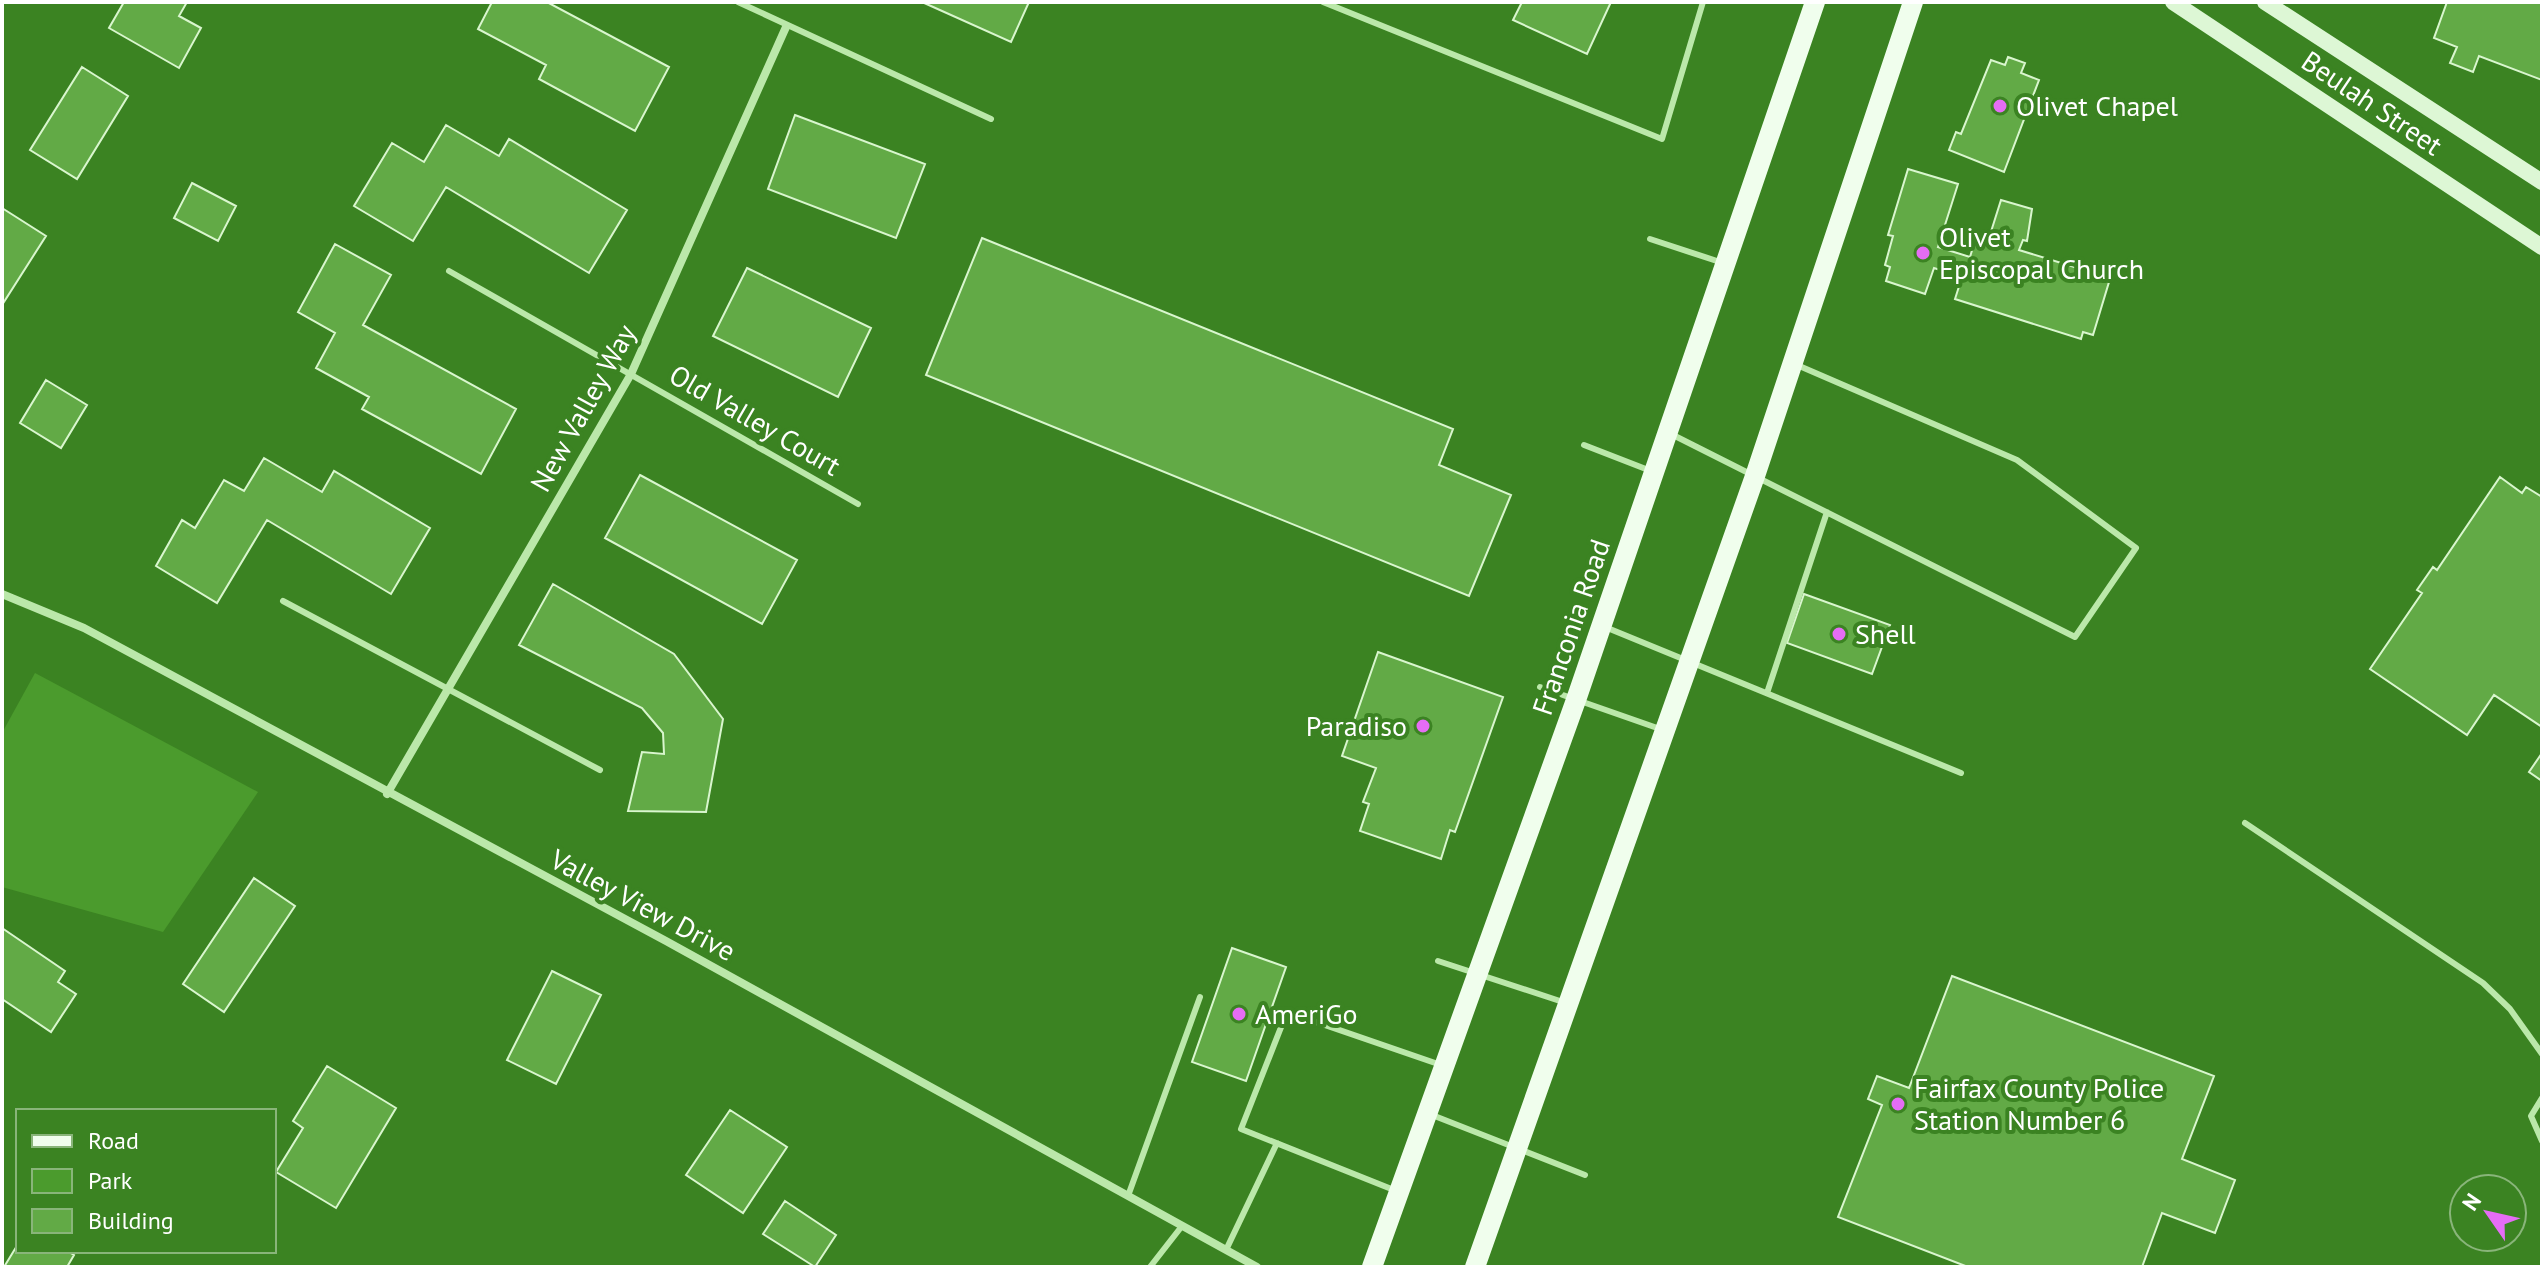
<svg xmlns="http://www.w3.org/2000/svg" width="2544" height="1269" viewBox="0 0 2544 1269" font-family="'PT Sans',sans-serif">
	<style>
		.green { fill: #4b9b2d }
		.building { fill: #62aa46; stroke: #d9f6ce; stroke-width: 2 }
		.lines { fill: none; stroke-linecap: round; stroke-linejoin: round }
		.service { stroke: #bbe8aa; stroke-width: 6 }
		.minor { stroke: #bbe8aa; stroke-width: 8 }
		.secondary { stroke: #ddf7d5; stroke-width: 16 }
		.primary { stroke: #f0feed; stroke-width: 20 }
		.poi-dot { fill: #e56df4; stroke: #3b8322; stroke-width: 3 }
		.labels { text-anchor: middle; stroke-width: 8; stroke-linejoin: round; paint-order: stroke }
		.street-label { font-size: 28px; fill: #fff; stroke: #3b8322 }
		.poi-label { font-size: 28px; fill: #fff; stroke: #3b8322; text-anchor: start }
	</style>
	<rect width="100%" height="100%" fill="#3b8322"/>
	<!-- green -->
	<path class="green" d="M35,673L258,792L163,932L2,887V733Z"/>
	<!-- building -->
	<path class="building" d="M124,2H187L179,16L201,28L179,68L109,28Z
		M492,2H547L669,67L635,131L539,79L546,65L478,29Z
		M922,2H1029L1011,42Z
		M1522,2H1611L1587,54L1513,20Z
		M2447,2H2542V80L2479,56L2473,72L2450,63L2457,47L2434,38Z
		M2008,57L2025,63L2021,73L2039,80L2004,172L1949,150L1956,132L1961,134L1991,60L2005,65Z
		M82,67L128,96L77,179L30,150Z
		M795,115L925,164L896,238L768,189Z
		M446,125L499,156L509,139L627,210L589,273L446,187L413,241L354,206L392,143L424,162Z
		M1908,169L1958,184L1938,247L1970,257L1977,234L1989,238L2001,200L2032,209L2027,241L2023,240L2019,250L2097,274L2096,277L2109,282L2093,335L2083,332L2081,339L1955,299L1962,277L1934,268L1925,294L1886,281L1890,267L1885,265L1893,236L1888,235Z
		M192,183L236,206L218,241L174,218Z
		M2,208L46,236L2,305Z
		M982,238L1453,429L1439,465L1511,495L1469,596L926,375Z
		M335,244L391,275L363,325L516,409L481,474L362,409L369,397L316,368L335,333L298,312Z
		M747,268L871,328L838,397L713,336Z
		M46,380L87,405L61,448L20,423Z
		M264,458L322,492L334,471L430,528L391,594L267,520L217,603L156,566L182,520L195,528L224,480L244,491Z
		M640,475L797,560L762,624L605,538Z
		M2500,477L2522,493L2526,487L2542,497V727L2494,695L2467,735L2370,669L2422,593L2417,590L2433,567L2437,570Z
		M553,584L674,654L723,719L706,812L628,811L642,752L664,754L663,733L642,708L519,645Z
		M1804,594L1890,625L1872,674L1787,643Z
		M1378,652L1503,697L1455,832L1450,830L1441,859L1360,831L1369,804L1363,802L1376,768L1342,756Z
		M2542,753V781L2529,772Z
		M254,878L295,906L224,1012L183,984Z
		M2,928L65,971L58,982L76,994L51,1032L2,999Z
		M1232,948L1286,967L1246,1081L1192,1062Z
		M552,971L601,995L556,1084L507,1060Z
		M1952,976L2214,1076L2182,1159L2235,1180L2215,1233L2162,1213L2142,1267H1968L1838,1217L1882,1105L1868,1099L1877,1076L1909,1088Z
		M327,1066L396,1108L336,1208L276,1172L303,1128L293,1121Z
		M730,1110L787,1147L743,1213L686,1175Z
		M785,1201L836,1235L815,1267L763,1234Z
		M18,1244V1251H67L74,1255L67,1267H4Z"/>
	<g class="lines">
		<!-- service -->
		<path class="service" d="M738,2L991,119
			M1323,2L1662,139L1703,2
			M1650,239L1723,263
			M449,271L858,504
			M1669,433L2075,637L2136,548L2017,460L1797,365
			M1584,445L1651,471
			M283,601L600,770
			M1605,627L1961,773
			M1540,687L1663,730
			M1767,693L1827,512
			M2245,823L2483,983L2510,1009L2542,1054
			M1438,961L1563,1002
			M2542,1098L2531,1116L2542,1141
			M1432,1115L1585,1175
			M1394,1190L1241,1129L1287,1012L1441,1065
			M1128,1196L1200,997
			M1226,1250L1277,1143
			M1150,1267L1182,1226"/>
		<!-- minor -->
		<path class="minor" d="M2,594L84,628L666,941L1257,1267
			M387,794L631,374L786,27"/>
		<!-- secondary -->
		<path class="secondary" d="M2173,2L2542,247
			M2265,2L2542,182"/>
		<!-- primary -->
		<path class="primary" d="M1372,1267L1576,700L1815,2
			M1475,1267L1755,476L1913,2"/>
	</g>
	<!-- markers -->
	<g class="poi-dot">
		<circle cx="2000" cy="106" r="8"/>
		<circle cx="1923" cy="253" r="8"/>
		<circle cx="1839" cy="634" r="8"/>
		<circle cx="1423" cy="726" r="8"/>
		<circle cx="1239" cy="1014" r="8"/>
		<circle cx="1898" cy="1104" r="8"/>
	</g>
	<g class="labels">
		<!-- street labels -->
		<g class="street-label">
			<text transform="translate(2372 103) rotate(34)" y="10">Beulah Street</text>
			<text transform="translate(583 408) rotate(-61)" y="10">New Valley Way</text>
			<text transform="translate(755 420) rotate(30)" y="10">Old Valley Court</text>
			<text transform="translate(1571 627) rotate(-71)" y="10">Franconia Road</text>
			<text transform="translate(643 905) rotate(28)" y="10">Valley View Drive</text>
		</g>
		<!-- poi labels -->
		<g class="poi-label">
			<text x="2016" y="116">Olivet Chapel</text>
			<text x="1939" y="247">Olivet<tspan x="1939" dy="32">Episcopal Church</tspan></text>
			<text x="1855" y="644">Shell</text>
			<text x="1407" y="736" text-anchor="end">Paradiso</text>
			<text x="1255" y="1024">AmeriGo</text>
			<text x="1914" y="1098">Fairfax County Police<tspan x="1914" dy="32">Station Number 6</tspan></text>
		</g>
	</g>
	<!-- border -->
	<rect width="2544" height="1269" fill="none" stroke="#ffffff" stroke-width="8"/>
	<!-- legend -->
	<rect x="16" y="1109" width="260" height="144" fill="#3b8322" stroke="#89b57a" stroke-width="2"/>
	<rect x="32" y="1135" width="40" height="12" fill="#f0feed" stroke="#89b57a" stroke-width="2"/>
	<text x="88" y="1149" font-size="24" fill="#ffffff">Road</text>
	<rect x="32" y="1169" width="40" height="24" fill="#4b9b2d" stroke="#89b57a" stroke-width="2"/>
	<text x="88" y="1189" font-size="24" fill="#ffffff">Park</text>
	<rect x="32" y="1209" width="40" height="24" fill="#62aa46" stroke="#89b57a" stroke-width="2"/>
	<text x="88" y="1229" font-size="24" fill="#ffffff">Building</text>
	<!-- north arrow -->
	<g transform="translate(2488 1213) rotate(304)"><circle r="38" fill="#3b8322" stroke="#89b57a" stroke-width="2"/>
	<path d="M0-6L14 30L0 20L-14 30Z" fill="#e56df4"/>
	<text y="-12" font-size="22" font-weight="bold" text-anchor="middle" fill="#ffffff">N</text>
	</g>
</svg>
